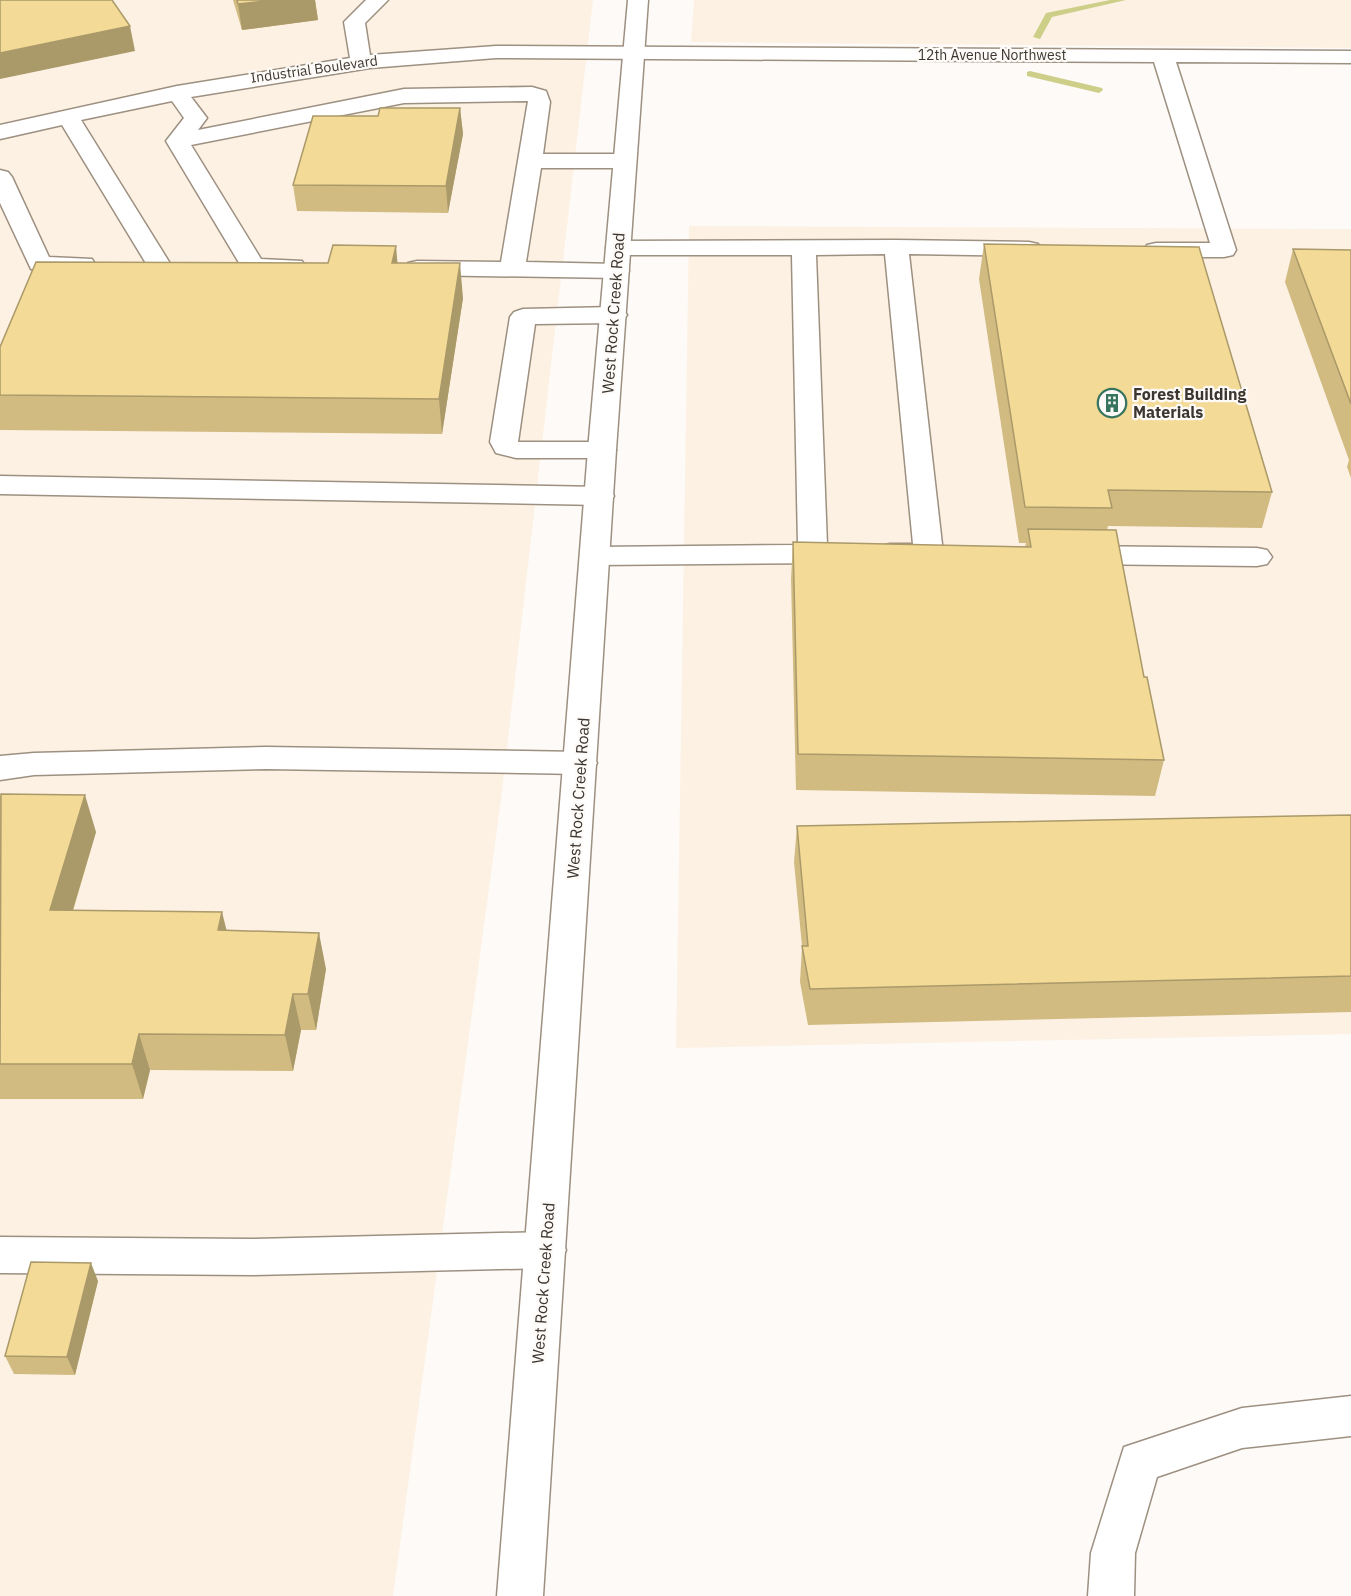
<svg xmlns="http://www.w3.org/2000/svg" width="1351" height="1596" font-family="'IBM Plex Sans',sans-serif">
<rect width="100%" height="100%" fill="#fdfaf7"/>
<path fill="#fdf1e4" d="M0,0h593l-92,800 -108,796h-393z
M694,0h657v48l-660,-6z
M689,226l662,3v805l-675,14z"/>
<g fill="none" stroke-linecap="round" stroke-linejoin="round">
<path fill="#cdcf89" fill-rule="evenodd" d="M1110,0h16l-74,17 -12,22 -7,-2 13,-24z
M1030,71l72,17 1,2 -4,3 -72,-17v-4z"/>
<g stroke="#9d9081" stroke-width="3">
<path id="minor" d="M366,0h22l-23,23 5,32 126,-9 855,5v12l-175,-1 60,188 -3,5 -9,2h-68l-9,-2 -3,-5 3,-5 9,-2h54l-56,-181 -658,-4 -126,10 -179,29 16,21 -9,12 206,-41 128,-2 14,4 4,11 -7,52h82l8,2 3,5 -3,5 -8,2h-84l-15,94 91,2 9,2 3,5 -3,5 -9,2 -200,-3 -9,-2 -3,-5 3,-5 9,-2 84,1 27,-161 -124,2 -213,42 70,114 41,2 3,5 -3,5 -9,2 -49,-2 -78,-130 18,-23 -12,-17 -91,19 90,145 -3,5 -9,2 -9,-2 -3,-5 -85,-140 -62,14v-14l177,-39 173,-28 -6,-36z
M0,170l8,2 4,5 37,80 43,2 3,5 -3,5 -9,2 -52,-2 -31,-66z
M896,240l133,2 9,2 3,5 -3,5 -9,2 -120,-2 34,299 -5,7c-18,4 -40,4 -58,0l-5,-7 5,-7 10,-2h23l-28,-290 -69,1 11,290 19,2 5,7 -5,7 -10,2 -240,2 -10,-2 -5,-7 5,-7 10,-2 202,-2 -6,-290h-174l-9,-2 -3,-5 3,-5 9,-2z
M614,307l9,3 4,5 -4,5 -9,3 -79,1 -17,118h84l10,2 4,6 -4,6 -10,2h-86l-20,-5 -6,-11 20,-125 4,-5 9,-3z
M0,476l600,11 10,3 4,6 -4,6 -10,3 -600,-11z
M1076,546l181,2 10,2 5,7 -5,7 -10,2 -181,-2 -10,-2 -5,-7 5,-7z
M266,747l315,5 11,3 5,8 -5,8 -11,3 -315,-5 -232,6 -34,5v-24l34,-3z
M546,1232l14,6 6,12 -6,12 -14,6 -294,7 -252,-2v-36l252,2z
M1351,1396v40l-109,12 -85,29 -22,76 -1,43h-46l3,-43 33,-106 118,-39z"/>
</g>
<g stroke="#9d9081" stroke-width="3">
<path id="major" d="M628,0h20l-32,450 -73,1146h-46l91,-1146z"/>
</g>
<use href="#minor" fill="#fff" fill-rule="evenodd"/>
<use href="#major" fill="#fff" fill-rule="evenodd"/>
</g>
<path fill="#d1bb81" d="M233,0h82l3,20 -76,10z
M460,108l3,26 -15,79 -151,-2 -4,-26 85,-69z
M984,244l288,248 -10,36 -154,-2 -1,4 37,147 20,83 -9,36 -359,-6 -5,-211 2,-37 232,5 1,-4h-7l-40,-264z
M1293,249l58,1v228l-4,-11 2,-7 -64,-178z
M328,263h69l66,35 -21,136 -442,-4v-83z
M0,795l96,37 -23,79 154,19 99,39 -10,61h-15l-8,41 -143,-1 -7,29h-143z
M1351,815v197l-543,13 -8,-43 2,-36 -8,-84 3,-36z
M98,1281l-23,94 -61,-1 -9,-18z"/>
<path fill="#aa9969" d="M274,0h41l3,20 -76,10 -4,-26z
M130,26l5,25 -135,28v-26z
M460,108l3,26 -15,79 -2,-27z
M396,246l3,34 -7,-17z
M460,263l3,35 -21,136 -3,-35z
M85,795l11,37 -34,114 -12,-36z
M222,912l9,36 -13,-18z
M319,933l7,36 -10,61 -8,-36z
M293,994l8,36 -8,41 -8,-36z
M139,1034l11,36 -7,29 -11,-35z
M91,1263l7,18 -23,94 -8,-18z"/>
<path fill="#f3da96" stroke="#aa9969" stroke-width="1.5" d="M0,0h112l18,26 -130,27z
M237,0h37l-36,4z
M380,108h80l-14,78 -153,-1 20,-69h65z
M984,244l215,3 73,245 -164,-2 4,18 -87,-1z
M333,245l63,1 -4,17h68l-21,136 -439,-4v-48l36,-85 292,1z
M1293,249l58,1v154z
M1028,529l88,1 28,147h3l17,83 -366,-6 -5,-212 238,5z
M1,794l84,1 -35,115 172,2 -4,18 101,3 -11,61h-15l-8,41 -146,-1 -7,30h-132z
M1351,815v161l-541,13 -8,-43h6l-11,-120z
M31,1262l60,1 -24,94 -62,-1z"/>
<defs>
<g id="building-ring" transform="scale(1.5)"><circle r="9.5" fill="#fdfaf7" stroke="#37745f" stroke-width="1.5"/><path d="M-4-6H4V6H1V3H-1V6H-4ZM-2.5-4.3h1.7v1.8h-1.7ZM.8-4.3h1.7v1.8H.8ZM-2.5-1h1.7V.8h-1.7ZM.8-1h1.7V.8H.8Z" fill="#37745f"/></g>
</defs>
<g fill-rule="evenodd">
<use href="#building-ring" x="1112" y="403"/>
</g>
<g text-anchor="middle" dominant-baseline="central" stroke-width="4.5" stroke-linejoin="round" paint-order="stroke">
<g font-size="14" fill="#3b3630" stroke="#fdfaf7">
<text x="992" y="55">12th Avenue Northwest</text>
<text transform="translate(314 69) rotate(-8)">Industrial Boulevard</text>
</g>
<g font-size="16" fill="#3b3630" stroke="#fdfaf7">
<text transform="translate(613 313) rotate(-86)">West Rock Creek Road</text>
<text transform="translate(578 798) rotate(-86)">West Rock Creek Road</text>
<text transform="translate(543 1283) rotate(-86)">West Rock Creek Road</text>
</g>
<g font-size="16" font-weight="bold" fill="#3b3630" stroke="#fdfaf7" text-anchor="start">
<text x="1133" y="394">Forest Building<tspan x="1133" dy="18">Materials</tspan></text>
</g>
</g>
</svg>
